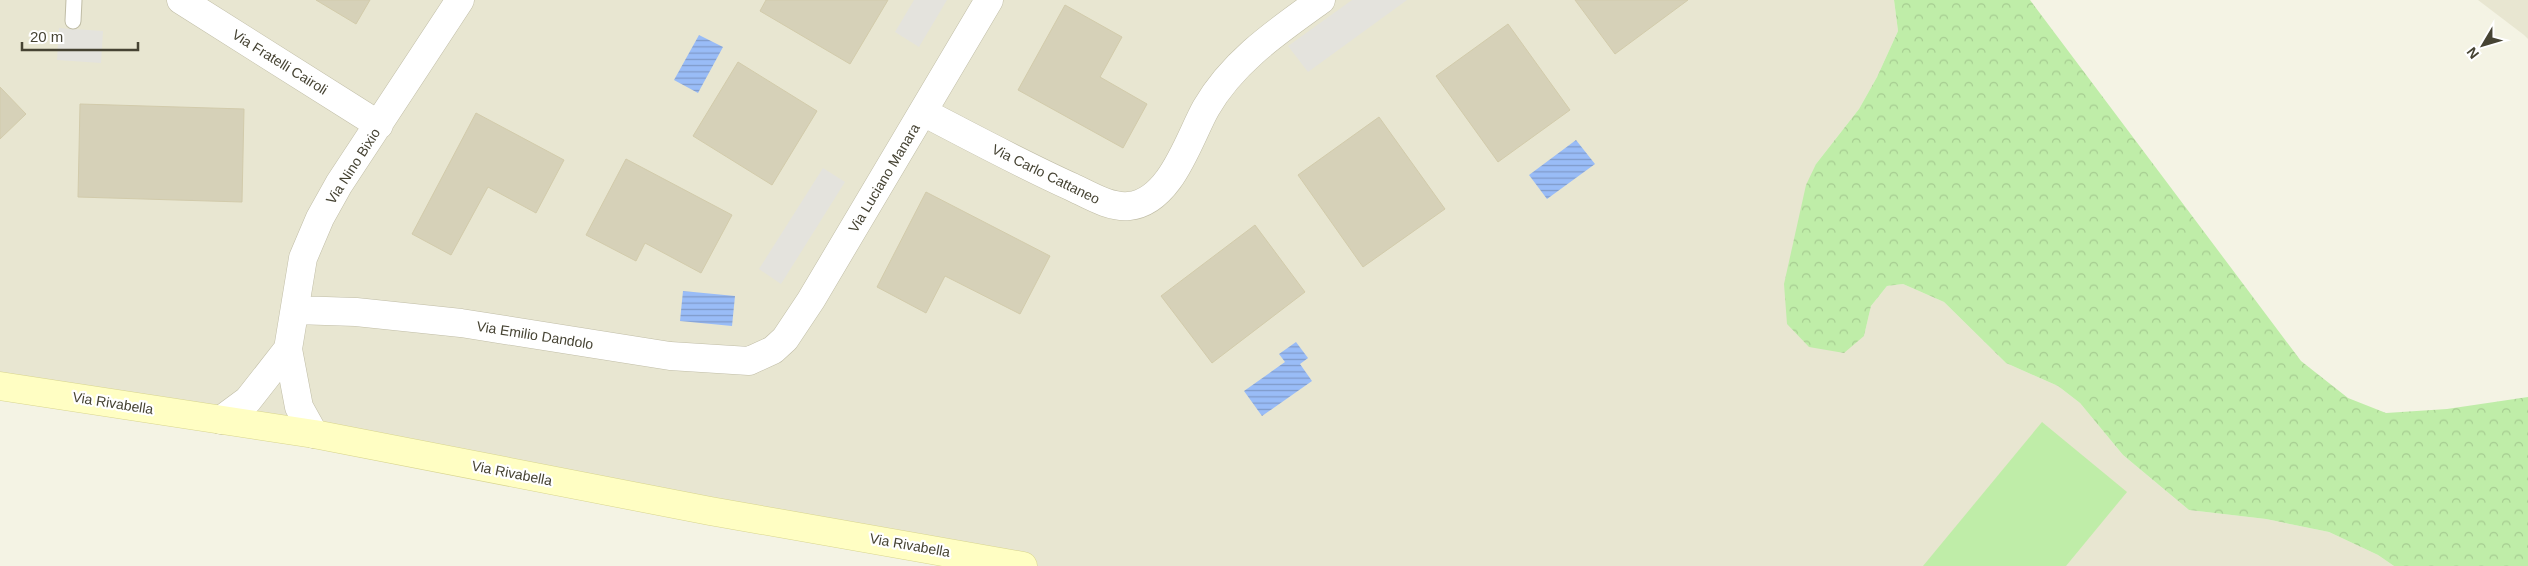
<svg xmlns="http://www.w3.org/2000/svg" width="2528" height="566" font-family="Helvetica,sans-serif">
<defs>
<pattern id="forest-crowns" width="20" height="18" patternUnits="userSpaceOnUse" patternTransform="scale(1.25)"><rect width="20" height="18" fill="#bfeda8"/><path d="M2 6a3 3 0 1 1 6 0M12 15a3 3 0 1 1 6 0" fill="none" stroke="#a6cc91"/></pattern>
<pattern id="water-rules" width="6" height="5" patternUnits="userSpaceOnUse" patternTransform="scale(1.25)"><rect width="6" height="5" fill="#99bcf7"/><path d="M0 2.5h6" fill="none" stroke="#7f9ac9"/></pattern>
</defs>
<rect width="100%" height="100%" fill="#f4f3e4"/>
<path fill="#e8e6d1" d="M0,0h1894l4,31 -21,46 -18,32 -43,55 48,172 7,-30 16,-20 16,-2 41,18 62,61 52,23 22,17 43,52 66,55 77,9 63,13 49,23 16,11h-1371l-1023,-180z
M2478,0h50v39l-4,-4z"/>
<path fill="url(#forest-crowns)" d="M1894,0h136l271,361 47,37 38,15 61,-4 81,-12v169h-134l-16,-11 -49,-23 -63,-13 -77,-9 -66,-55 -43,-52 -22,-17 -52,-23 -62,-61 -41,-18 -16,2 -16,20 -7,30 -20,17 -35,-6 -22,-23 -3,-40 22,-99 10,-21 43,-55 18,-32 21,-46z"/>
<path fill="#bfeda8" d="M2042,422l85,70 -61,74h-143z"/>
<path fill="#e4e3dd" d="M914,0h33l-28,47 -24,-15z
M1352,0h55l-99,72 -20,-26z
M59,28l44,3 -2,32 -44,-3z
M823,168l22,14 -64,102 -22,-15z"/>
<path fill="url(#water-rules)" d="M699,35l24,12 -25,46 -24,-13z
M1576,140l19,24 -48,35 -18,-24z
M683,291l52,5 -3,30 -52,-5z
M1296,342l12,16 -8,6 12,17 -50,35 -18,-25 41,-29 -6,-8z"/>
<path fill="#d6d1b8" stroke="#d2cbab" d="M316,0h54l-14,24z
M766,0h122l-38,64 -90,-53z
M1575,0h113l-73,54z
M1065,5l57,32 -22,40 47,27 -24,44 -105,-58z
M1508,24l62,86 -72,52 -62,-86z
M738,62l79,49 -45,74 -79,-49z
M0,87l26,27 -26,25z
M80,104l164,5 -2,93 -164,-5z
M476,113l88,47 -28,53 -48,-26 -37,68 -39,-21z
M1379,117l66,92 -82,58 -65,-92z
M626,159l106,56 -31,58 -56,-30 -9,18 -50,-26z
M926,192l124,64 -30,58 -75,-38 -19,37 -49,-26z
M1255,225l50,67 -93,71 -51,-67z"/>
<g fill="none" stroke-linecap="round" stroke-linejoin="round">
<g stroke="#c0bda6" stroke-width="17">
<path id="lane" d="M73,21l1,-21"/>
</g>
<g stroke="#c0bda6" stroke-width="29">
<path id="street" d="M181,0l198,125
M923,112c50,26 98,52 149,75 17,8 38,21 57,19 42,-4 60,-68 77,-98 27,-47 72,-77 115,-108
M295,310l61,2 105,11 209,33 79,5 24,-11 12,-11 26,-39 178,-300
M221,420l27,-20 40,-51
M314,434l-15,-27 -11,-58 15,-91 17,-40 19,-34 121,-184"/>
</g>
<g stroke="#d8d58f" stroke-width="29">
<path id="secondary" d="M0,386l314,48 396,77 313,55"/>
</g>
<use href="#lane" stroke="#fff" stroke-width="15"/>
<use href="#street" stroke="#fff" stroke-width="28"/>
<use href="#secondary" stroke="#fffec3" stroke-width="28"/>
</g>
<g text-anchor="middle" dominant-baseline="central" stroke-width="4.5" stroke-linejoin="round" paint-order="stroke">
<g font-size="14" fill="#464333" stroke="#fff">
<text transform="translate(280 62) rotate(32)">Via Fratelli Cairoli</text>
<text transform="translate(353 166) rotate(-57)">Via Nino Bixio</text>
<text transform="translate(1046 174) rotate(26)">Via Carlo Cattaneo</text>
<text transform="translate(884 178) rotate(-59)">Via Luciano Manara</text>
<text transform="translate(535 335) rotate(9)">Via Emilio Dandolo</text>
<text transform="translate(113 403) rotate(9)">Via Rivabella</text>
<text transform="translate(512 473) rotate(11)">Via Rivabella</text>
<text transform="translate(910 545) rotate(10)">Via Rivabella</text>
</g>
</g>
<g transform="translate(2483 45) rotate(232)" stroke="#ffffff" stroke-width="4" paint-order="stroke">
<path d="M0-4L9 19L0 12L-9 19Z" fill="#464333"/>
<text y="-8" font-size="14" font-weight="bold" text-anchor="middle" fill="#464333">N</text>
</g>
<path d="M22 42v8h116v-8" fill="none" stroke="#464333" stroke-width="2.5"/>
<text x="30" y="42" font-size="15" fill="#464333" stroke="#ffffff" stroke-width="4" paint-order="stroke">20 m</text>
</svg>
